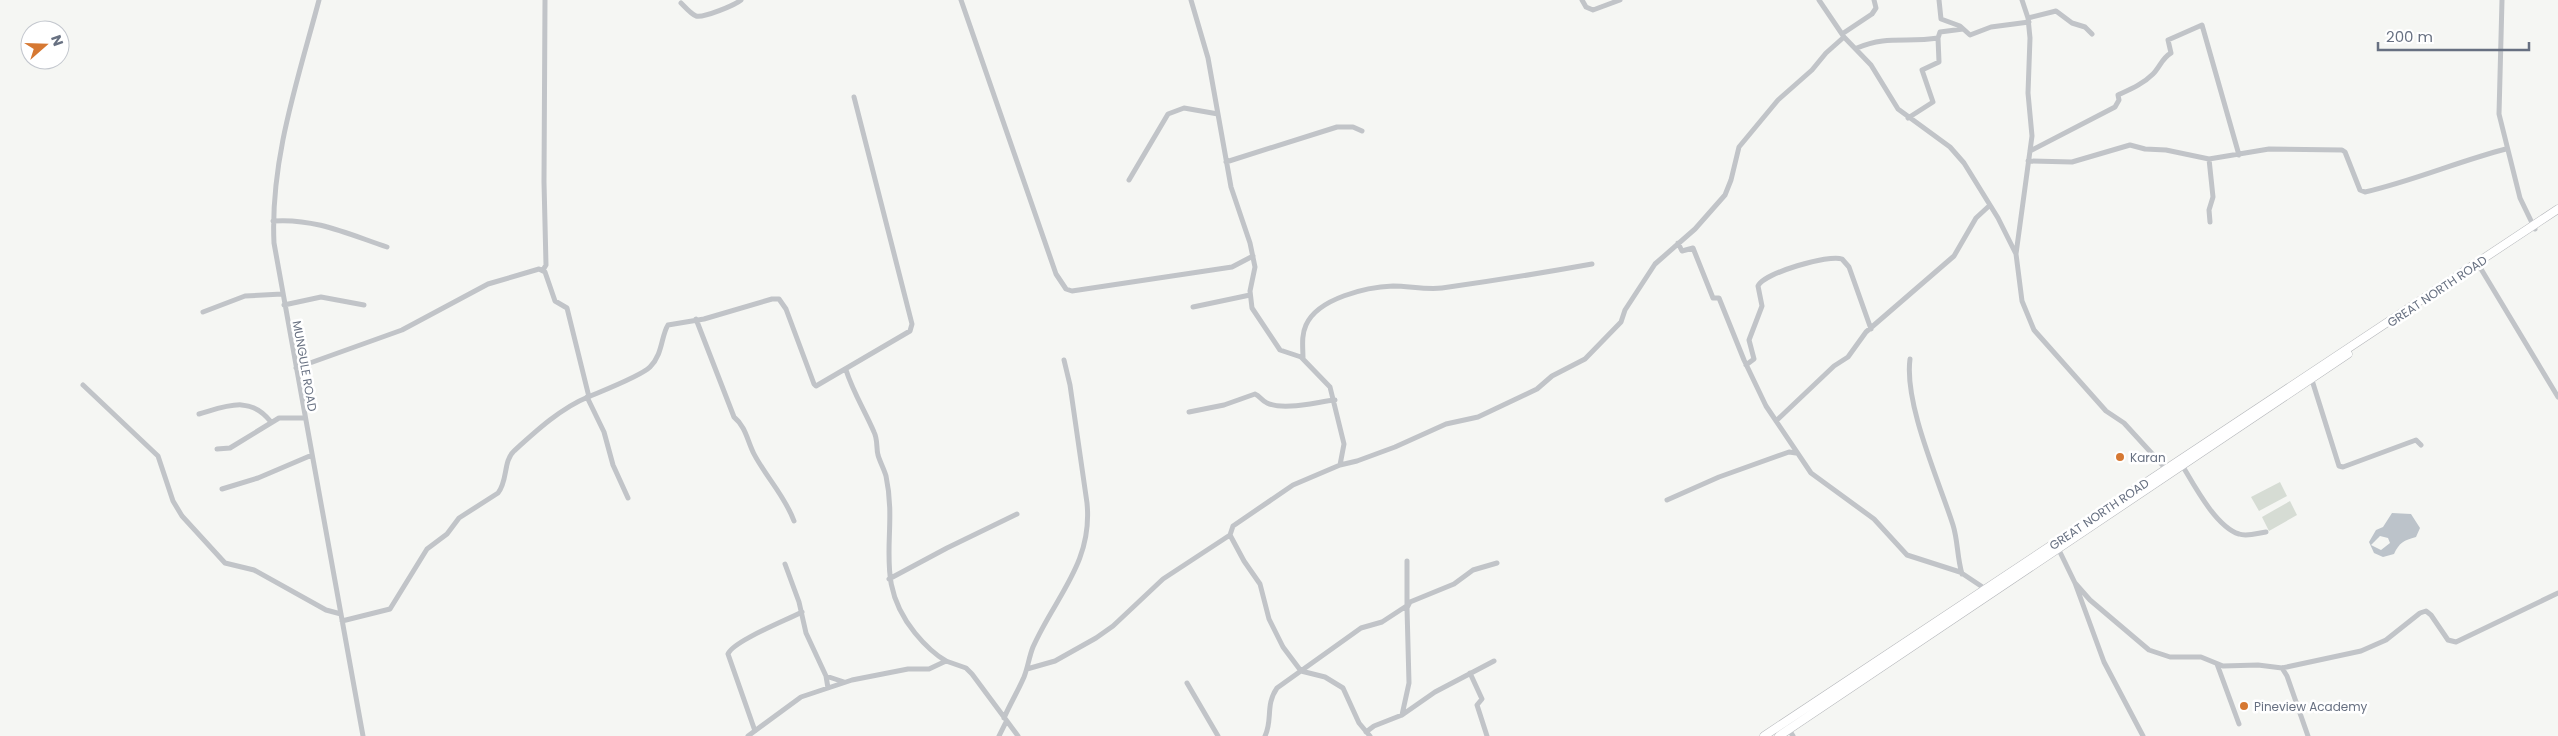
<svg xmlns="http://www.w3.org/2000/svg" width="2558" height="736" font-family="Poppins,sans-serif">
<rect width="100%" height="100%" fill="#f5f6f3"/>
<path fill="#d6dcd4" d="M2280,482l7,14 -28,15 -8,-14z
M2290,501l7,14 -28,16 -7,-14z"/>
<path fill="#bcc3ca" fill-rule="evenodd" d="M2392,513l19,1 9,14 -4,9c-12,3 -17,6 -22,17l-11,3 -9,-4 -5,-11 7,-12 7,-3zM2380,536l8,2 2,5 -9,7 -10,-5z"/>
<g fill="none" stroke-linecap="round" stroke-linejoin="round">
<g stroke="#b4b6ba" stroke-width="9">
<path id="highway" d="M1764,736l794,-527
M1779,736l569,-382"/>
</g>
<path stroke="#c1c4c8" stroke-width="5" d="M319,0c-21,79 -49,160 -45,243l89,493
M961,0l95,274 10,15 6,2 160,-24 21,-11
M1191,0l17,58 23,129 19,56 5,24 -5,24 2,17 28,42 21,7 29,30 14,57 -4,21
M1582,0l4,7 7,3 27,-10
M1819,0l25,37 27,28 27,44 52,38 14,16 34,55 18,36 6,47 12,29 72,81 18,12 43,47
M1939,0l2,19 19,7 10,9 21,-8 38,-5
M2502,0l-3,114 21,84 15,31
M681,3c4,4 10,11 15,13 8,2 39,-11 45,-16
M2028,18l28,-7 16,12 13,4 7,7
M1842,34l30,-20 4,-6 -2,-8
M1857,48c30,-13 50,-5 81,-10l2,-6 23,-3
M1908,118l25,-16 -11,-32 17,-8 -1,-24
M2030,151l85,-44 4,-7 -1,-5c13,-6 25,-11 35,-21 7,-7 9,-16 18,-21l-3,-13 34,-15 37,130
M2209,159l4,38 -4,13 1,12
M2028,161l44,1 58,-17 15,4 21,1 43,9 60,-10 73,1 3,2 15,38 5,2c48,-11 94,-31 141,-43
M1226,162l111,-35h16l9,4
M1129,180l39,-66 16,-6 34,6
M273,221c42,-3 75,13 114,26
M1678,243l4,8 11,-3 20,50h6l25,62 22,46 45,67 63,46 33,36 53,17 27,18
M2016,254l16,-118 -4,-43 2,-55 -2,-20 -6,-18
M2478,264l80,133
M543,270l3,-5 -2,-83 1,-182
M284,305l37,-8 43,8
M1193,307l57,-12
M203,312l42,-16 37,-2
M696,319l38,98c12,10 13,23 20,37 12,23 31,42 40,67
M1303,359c0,-12 -2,-23 3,-34 12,-27 61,-38 87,-39 16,0 33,4 49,2 50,-7 100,-15 150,-24
M1910,359c-6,45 29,122 43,166 5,16 4,32 9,49
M1746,365l8,-6 -5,-19 13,-34 -4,-20c6,-13 71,-32 84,-27l7,8 22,62
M296,368l106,-38 86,-46 51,-15 6,3 10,29 12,7 22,89
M846,370c7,22 19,41 28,62 4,8 2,15 4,23 2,7 6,14 8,21 13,60 -15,103 29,157 9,11 19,21 31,28
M2311,377l28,89 4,1 73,-27 5,5
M83,385l75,71 15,45 9,15 43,47 29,7 72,40 15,4
M587,397l17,35 9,33 15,33
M1189,412l35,-7 31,-11c5,2 7,7 12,9 17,8 49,-1 68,-3
M199,414c28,-8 51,-19 72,8
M1776,421l58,-55 14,-9 18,-25 88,-76 22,-38 13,-12
M217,449l13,-1 49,-30h26
M2182,465c12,20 34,62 57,69 8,3 19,-1 27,-2
M222,489l36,-11 54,-23
M1667,500l52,-23 70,-25 7,1
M2058,548l17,35 29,79 39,74
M785,564l14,38 7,31 20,43 2,12
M889,579l58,-31 70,-34
M2075,583l15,17 59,50 21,7h31l22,9 35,-1 24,3 79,-17 25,-11 34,-27 6,-2 5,4 17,25 8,2 102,-49
M1407,605v-44
M342,621l48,-12 37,-60 20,-15 12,-16 39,-25c10,-12 5,-32 16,-42 22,-20 47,-43 74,-54 14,-6 53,-21 62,-30 13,-13 11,-31 18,-42l36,-6 68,-20h7l7,10 28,75 2,2 94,-55 2,-7 -58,-227
M2217,664l22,60
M2282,668l5,8 21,60
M1027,669l28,-8 41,-23 17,-12 50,-47 67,-44
M1470,673l12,26 -5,6 10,31
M826,676l18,6
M1187,683l31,53
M1402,715l33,-23 59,-31
M1004,718c6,-14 14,-27 20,-41 4,-10 5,-20 9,-30 22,-50 60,-84 54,-144l-17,-118 -6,-25
M1787,727l6,9
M755,731l-27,-77c5,-13 59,-34 74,-42
M1366,732l8,-6 28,-11 7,-32 -2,-75 3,-6 44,-18 19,-14 24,-7
M748,736l53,-39 51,-17 56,-11h21l17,-8 20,7 6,6 46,62
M999,736l7,-14
M1265,736c8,-16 0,-31 12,-48l84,-60 21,-6 26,-17
M1370,736l-11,-13 -16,-35 -18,-11 -24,-6 -18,-24 -14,-28 -9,-35 -16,-23 -14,-26 3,-9 60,-41 47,-20 17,-4 38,-14 51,-23 32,-7 59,-28 15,-13 33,-17 36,-37 4,-12 30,-46 40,-35 30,-34 6,-15 8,-33 39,-47 34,-30 14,-17 18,-16"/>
<use href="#highway" stroke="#fff" stroke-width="8"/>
</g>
<g fill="#d67832" stroke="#fff" stroke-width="2">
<circle cx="2120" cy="457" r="5"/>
<circle cx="2244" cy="706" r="5"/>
</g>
<g text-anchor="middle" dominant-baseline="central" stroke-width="5" stroke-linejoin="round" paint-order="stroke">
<g font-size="12" fill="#677081" stroke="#fff">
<text transform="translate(2437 291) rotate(-34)">GREAT NORTH ROAD</text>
<text transform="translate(305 366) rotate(80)">MUNGULE ROAD</text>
<text transform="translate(2099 514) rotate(-34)">GREAT NORTH ROAD</text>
</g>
<g font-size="12" fill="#677081" stroke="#fff" text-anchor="start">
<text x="2130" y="457">Karan</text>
<text x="2254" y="706">Pineview Academy</text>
</g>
</g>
<g transform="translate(45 45) rotate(70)"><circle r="24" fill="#ffffff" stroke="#c2c6cd"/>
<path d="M0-4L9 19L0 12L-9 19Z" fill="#d67832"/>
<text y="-8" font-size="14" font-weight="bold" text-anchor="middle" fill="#677081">N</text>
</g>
<path d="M2378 42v8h151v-8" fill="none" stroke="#677081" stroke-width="2.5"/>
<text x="2386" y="42" font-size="15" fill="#677081" stroke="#ffffff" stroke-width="4" paint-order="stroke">200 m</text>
</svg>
